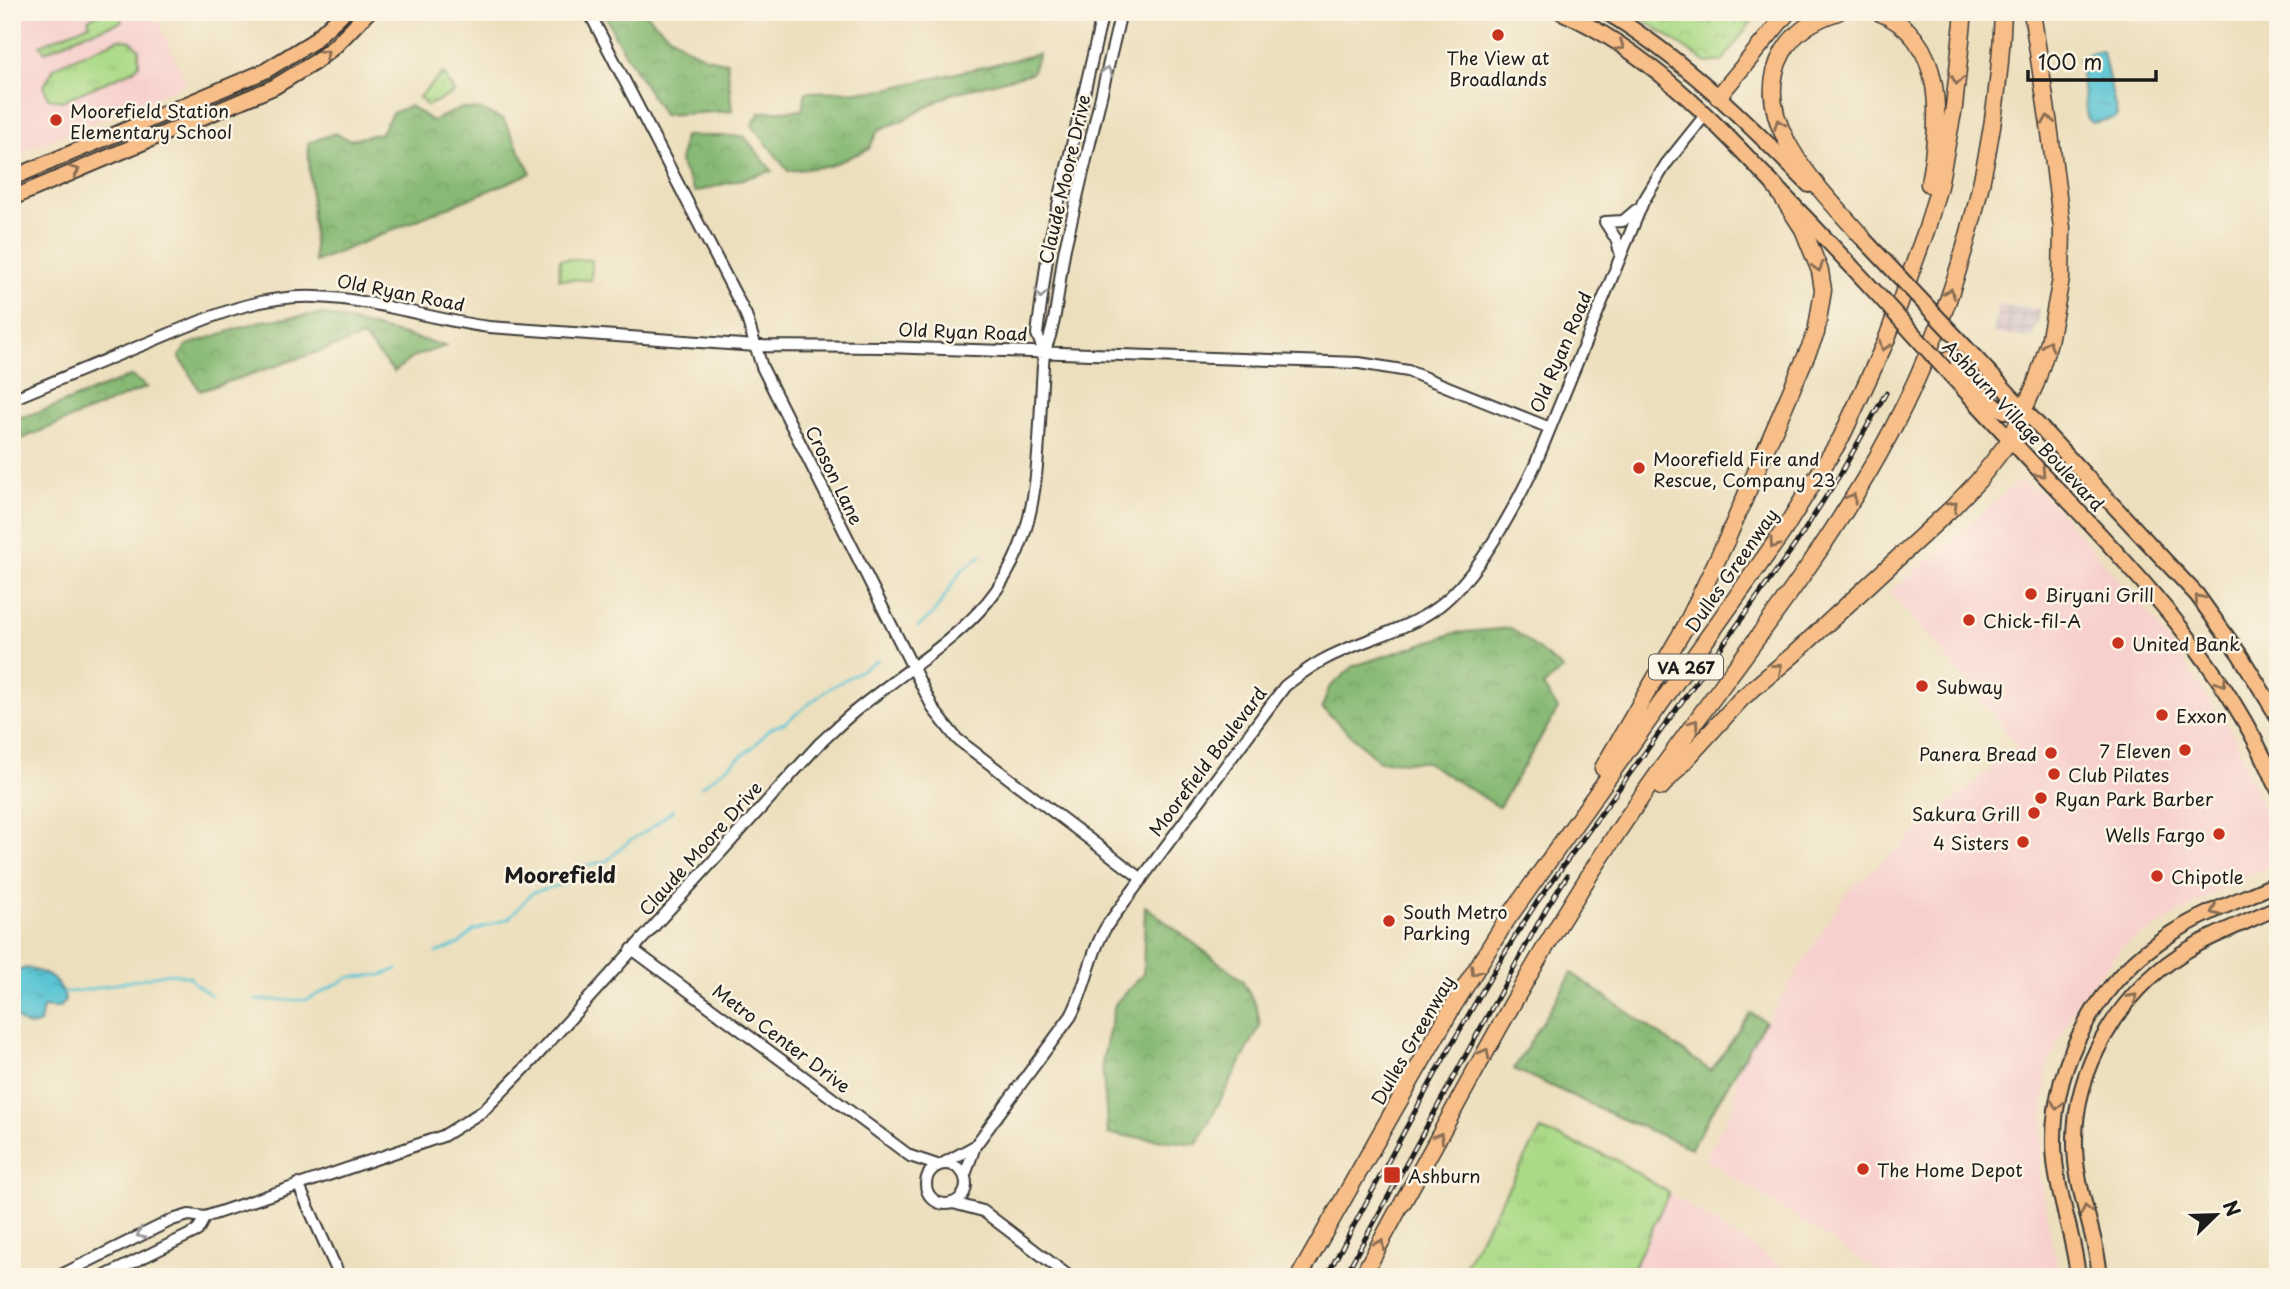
<svg xmlns="http://www.w3.org/2000/svg" width="2290" height="1289" font-family="'Playpen Sans',sans-serif">
<defs>
<pattern id="industrial-grid" width="8" height="8" patternUnits="userSpaceOnUse" patternTransform="scale(1.75)"><rect width="8" height="8" fill="#d2bec3"/><path d="M0 4h8M4 0v8" fill="none" stroke="#b4a3a7"/></pattern>
<pattern id="grass-tufts" width="24" height="20" patternUnits="userSpaceOnUse" patternTransform="scale(1.75)"><rect width="24" height="20" fill="#abda87"/><path d="M3 7l-1-3M5 7V3M7 7l1-3M15 17l-1-3M17 17v-4M19 17l1-3" fill="none" stroke="#93ba74"/></pattern>
<pattern id="forest-crowns" width="20" height="18" patternUnits="userSpaceOnUse" patternTransform="scale(1.75)"><rect width="20" height="18" fill="#88ba74"/><path d="M2 6a3 3 0 1 1 6 0M12 15a3 3 0 1 1 6 0" fill="none" stroke="#759f64"/></pattern>
<pattern id="park-crowns" width="20" height="18" patternUnits="userSpaceOnUse" patternTransform="scale(1.75)"><rect width="20" height="18" fill="#abda87"/><path d="M2 6a3 3 0 1 1 6 0M12 15a3 3 0 1 1 6 0" fill="none" stroke="#93ba74"/></pattern>
<pattern id="water-ripples" width="26" height="14" patternUnits="userSpaceOnUse" patternTransform="scale(1.75)"><rect width="26" height="14" fill="#59c4d4"/><path d="M2 4q2-2 4 0t4 0M15 11q2-2 4 0t4 0" fill="none" stroke="#4da8b5"/></pattern>
</defs>
<rect width="100%" height="100%" fill="#fcf5e5"/>
<filter id="ink" filterUnits="userSpaceOnUse"><feTurbulence type="fractalNoise" baseFrequency=".0143" numOctaves="2"/><feDisplacementMap in="SourceGraphic" scale="14" xChannelSelector="R" yChannelSelector="G"/><feConvolveMatrix kernelMatrix="1 2 1 2 8 2 1 2 1" color-interpolation-filters="sRGB"/></filter>
<filter id="wash" filterUnits="userSpaceOnUse"><feTurbulence type="fractalNoise" baseFrequency=".00686" numOctaves="4" result="noise"/><feDisplacementMap in="SourceGraphic" scale="28" xChannelSelector="R" yChannelSelector="G"/><feGaussianBlur stdDeviation="1.57" result="paint"/><feColorMatrix in="noise" values="0 0 0 0 0 0 0 0 0 0 0 0 0 0 0 0 0 1.4 0 .05"/><feComposite in="paint" operator="in"/></filter>
<g filter="url(#wash)">
<rect width="100%" height="100%" fill="#ecdfbd"/>
<path fill="#f7d0cd" d="M12,12h142l33,72 -175,72z
M2020,480l24,14 112,128 79,115 43,107v18l-63,31 -93,54 -45,55 -30,66 -8,105 20,104h-172l-182,-118 29,-54 4,-38 108,-174 172,-148 -127,-153z
M1669,1193l89,57 43,27h-172z"/>
<path fill="url(#industrial-grid)" d="M1997,305l44,4 -8,29 -39,-4z"/>
<path fill="url(#grass-tufts)" stroke="#647b52" stroke-width="2" d="M104,12h17l1,10 -38,12 -39,18 -5,-7 50,-21 -2,-5z
M119,39l12,2 8,8v15l-5,6 -72,31 -14,-3 -4,-12 10,-18 4,-3z
M1541,1130l75,30 53,33 -40,84h-171z"/>
<path fill="url(#forest-crowns)" stroke="#526b48" stroke-width="2" d="M604,12h41c21,24 50,46 82,50l5,49 -69,4 -48,-79z
M1039,54l-7,19 -81,21 -48,26 -25,10 -9,19 -40,17 -41,5 -36,-46 8,-13 42,-2 4,-18 72,-1z
M410,106l22,15 30,-13 19,2 23,10 27,53 -216,89 -7,-119 27,-10 15,7 31,-7 11,-20z
M684,136h60l28,35 -77,21 -15,-29z
M321,314l125,32 -33,11 -19,15 -31,-35 -163,54 -21,-35 8,-11 74,-24z
M131,376l16,11 -135,56v-23l36,-11z
M1511,628l52,41 -20,17 15,23 -59,98 -73,-45 -47,-1 -57,-53 7,-20 25,-22 101,-33z
M1145,906l97,74 15,28 3,18 -63,118 -89,-10 -6,-71 13,-59 28,-30z
M1572,973l139,98 40,-58 14,8 -74,127 -71,-30 -106,-49z"/>
<path fill="url(#park-crowns)" stroke="#647b52" stroke-width="2" d="M1632,12h127l-37,49 -15,2z
M442,74l3,1 9,18 -27,13 -8,-9z"/>
<path fill="#abda87" stroke="#647b52" stroke-width="2" d="M560,259l32,1 -1,20 -32,-1z"/>
<path fill="url(#water-ripples)" stroke="#3a7078" stroke-width="2" d="M2095,51h6l2,2 14,62 -2,3 -23,5 -5,-6 -8,-58z
M26,968c19,4 34,11 39,31 -5,12 -11,9 -22,8l-3,16c-14,7 -18,0 -28,-10v-40z"/>
<g fill="none" stroke-linecap="round" stroke-linejoin="round">
<path stroke="#59c4d4" stroke-width="2.5" d="M918,627l16,-14 27,-42 21,-16
M701,787l52,-40 15,-17 18,-8 41,-32 51,-30
M436,953l23,-9 14,-13 36,-13 23,-25 34,-10 18,-17 23,-5 21,-19 23,-14 23,-19
M64,993l27,-4 78,-16 21,4 4,6 17,12
M256,1000h51l43,-23 33,-2 14,-6"/>
</g>
</g>
<g filter="url(#ink)">
<g fill="none" stroke-linecap="round" stroke-linejoin="round">
<g stroke="#3b3934" stroke-width="14">
<path id="minor" d="M589,12l157,303 16,52 172,343 23,29 185,140
M1605,222l18,-1 13,-11
M1605,222l11,17 5,16
M1044,352l-7,-18 12,-90 54,-232
M12,399c44,-18 88,-37 133,-55 56,-23 110,-50 172,-47 58,2 114,23 172,30l267,19 128,1 475,16 49,8 142,57
M632,949l278,207 27,9
M944,1163l31,-17
M926 1184a20 20 0 1 1 40 0a20 20 0 1 1-40 0Z
M965,1175l10,-29 96,-130c16,-30 19,-64 37,-92l177,-238c13,-10 26,-20 40,-27 34,-18 72,-26 104,-46 44,-27 84,-102 106,-148l108,-263 23,-38 40,-50
M298,1184l42,93
M953,1203l30,8 87,66
M57,1277l115,-57 17,-5 16,2 238,-81 40,-25 49,-50 287,-317c11,-10 23,-22 35,-32 84,-69 163,-99 180,-221 7,-45 6,-92 10,-139 14,-30 14,-70 21,-104l56,-236
M103,1277l94,-46 8,-14"/>
</g>
<g stroke="#3b3934" stroke-width="18">
<path id="major" d="M1561,12c85,37 151,107 213,173 36,37 71,74 106,112
M1606,12c77,46 140,109 203,173
M12,178l253,-107 47,-29 32,-30
M12,198l262,-111 41,-25 20,-16 33,-34
M1856,231l35,37
M1956,337l241,258 43,60 38,62
M1948,359l46,46 11,6 19,-2
M1945,369c39,42 77,84 117,125 86,91 167,178 216,295
M2078,1277c-4,-44 -23,-86 -24,-131 -2,-85 46,-168 118,-213 33,-21 71,-34 106,-50
M2100,1277c-3,-39 -20,-76 -24,-115 -9,-87 43,-174 120,-217 26,-14 55,-25 82,-38"/>
</g>
<g stroke="#3b3934" stroke-width="19">
<path id="highway" d="M1838,12c-23,7 -43,19 -55,40 -38,68 38,137 79,185
M1878,12c70,27 62,110 51,172
M1718,97l70,-85
M1603,768l82,-141 42,-88 89,-206 7,-43 -3,-19 -17,-42 -28,-43
M1661,787l80,-88 52,-44 159,-147 26,-27 32,-41 26,-57 13,-41 12,-63 1,-51 -13,-103 -17,-113
M1402,1204c68,-123 133,-248 211,-365 85,-130 190,-249 266,-385 74,-132 119,-291 124,-442
M1299,1277l153,-269 54,-87 276,-388 59,-95 45,-97 41,-113 12,-42 15,-79 10,-95
M1362,1277l35,-65"/>
</g>
<use href="#minor" stroke="#fff" stroke-width="10"/>
<use href="#major" stroke="#f7be88" stroke-width="14"/>
<use href="#highway" stroke="#f7be88" stroke-width="16"/>
<g stroke="#1c1c1c" stroke-width="5">
<path id="rail" d="M1326,1277c69,-126 133,-255 211,-375l258,-357 46,-72 45,-80
M1344,1277l202,-368 21,-33"/>
</g>
<use href="#rail" stroke="#fcf5e5" stroke-width="2.5" stroke-dasharray="8" stroke-linecap="butt"/>
<g stroke="#3b3934" stroke-width="18" stroke-linecap="butt">
<path id="major-bridge" d="M1891,268l65,69
M1880,297l65,72"/>
</g>
<use href="#major-bridge" stroke="#f7be88" stroke-width="14"/>
</g>
<defs><path id="oneway-chevron" d="M-2-3.5L2.5 0L-2 3.5" fill="none" stroke-width="1.6" stroke-linecap="round" stroke-linejoin="round" transform="scale(1.75)"/></defs>
<g stroke="#8a6d52">
<use href="#oneway-chevron" transform="translate(1620 46) rotate(34)"/>
<use href="#oneway-chevron" transform="translate(325 54) rotate(-39)"/>
<use href="#oneway-chevron" transform="translate(1957 80) rotate(98)"/>
<use href="#oneway-chevron" transform="translate(2048 120) rotate(-98)"/>
<use href="#oneway-chevron" transform="translate(1779 124) rotate(-112)"/>
<use href="#oneway-chevron" transform="translate(75 171) rotate(-23)"/>
<use href="#oneway-chevron" transform="translate(1818 267) rotate(74)"/>
<use href="#oneway-chevron" transform="translate(1950 293) rotate(-70)"/>
<use href="#oneway-chevron" transform="translate(2048 345) rotate(-73)"/>
<use href="#oneway-chevron" transform="translate(1884 346) rotate(112)"/>
<use href="#oneway-chevron" transform="translate(2041 473) rotate(46)"/>
<use href="#oneway-chevron" transform="translate(1852 498) rotate(-58)"/>
<use href="#oneway-chevron" transform="translate(1953 506) rotate(-45)"/>
<use href="#oneway-chevron" transform="translate(1774 544) rotate(125)"/>
<use href="#oneway-chevron" transform="translate(2199 599) rotate(-129)"/>
<use href="#oneway-chevron" transform="translate(1778 668) rotate(-40)"/>
<use href="#oneway-chevron" transform="translate(2222 682) rotate(58)"/>
<use href="#oneway-chevron" transform="translate(1694 724) rotate(-54)"/>
<use href="#oneway-chevron" transform="translate(2215 911) rotate(155)"/>
<use href="#oneway-chevron" transform="translate(1475 971) rotate(122)"/>
<use href="#oneway-chevron" transform="translate(2133 998) rotate(-48)"/>
<use href="#oneway-chevron" transform="translate(1485 1053) rotate(-61)"/>
<use href="#oneway-chevron" transform="translate(2057 1105) rotate(98)"/>
<use href="#oneway-chevron" transform="translate(1439 1137) rotate(-61)"/>
<use href="#oneway-chevron" transform="translate(2086 1210) rotate(-103)"/>
<use href="#oneway-chevron" transform="translate(1380 1244) rotate(-61)"/>
</g>
<g stroke="#999">
<use href="#oneway-chevron" transform="translate(1107 71) rotate(-77)"/>
<use href="#oneway-chevron" transform="translate(1041 294) rotate(98)"/>
<use href="#oneway-chevron" transform="translate(141 1234) rotate(153)"/>
</g>
</g>
<g fill="#c8321e" stroke="#fcf5e5" stroke-width="2.5">
<circle cx="1498" cy="35" r="7"/>
<circle cx="56" cy="120" r="7"/>
<circle cx="1639" cy="468" r="7"/>
<circle cx="2031" cy="594" r="7"/>
<circle cx="1969" cy="620" r="7"/>
<circle cx="2118" cy="643" r="7"/>
<circle cx="1922" cy="686" r="7"/>
<circle cx="2162" cy="715" r="7"/>
<circle cx="2185" cy="750" r="7"/>
<circle cx="2051" cy="753" r="7"/>
<circle cx="2054" cy="774" r="7"/>
<circle cx="2041" cy="798" r="7"/>
<circle cx="2034" cy="813" r="7"/>
<circle cx="2219" cy="834" r="7"/>
<circle cx="2023" cy="842" r="7"/>
<circle cx="2157" cy="876" r="7"/>
<circle cx="1389" cy="921" r="7"/>
<circle cx="1863" cy="1169" r="7"/>
<rect x="1383" y="1166" width="18" height="18" rx="3.5"/>
</g>
<g text-anchor="middle" dominant-baseline="central" stroke-width="5" stroke-linejoin="round" paint-order="stroke">
<rect fill="#fcf5e5" stroke="#5f5d58" stroke-width="2" x="1649" y="654.5" width="74" height="25" rx="5"/>
<g font-size="16" font-weight="bold" fill="#1c1c1c">
<text x="1686" y="667">VA 267</text>
</g>
<g font-size="18" fill="#1c1c1c" stroke="#fcf5e5" text-anchor="start">
<text x="1498" y="57" text-anchor="middle">The View at<tspan x="1498" dy="21">Broadlands</tspan></text>
<text x="70" y="110">Moorefield Station<tspan x="70" dy="21">Elementary School</tspan></text>
<text x="1653" y="458">Moorefield Fire and<tspan x="1653" dy="21">Rescue, Company 23</tspan></text>
<text x="2045" y="594">Biryani Grill</text>
<text x="1983" y="620">Chick-fil-A</text>
<text x="2132" y="643">United Bank</text>
<text x="1936" y="686">Subway</text>
<text x="2176" y="715">Exxon</text>
<text x="2171" y="750" text-anchor="end">7 Eleven</text>
<text x="2037" y="753" text-anchor="end">Panera Bread</text>
<text x="2068" y="774">Club Pilates</text>
<text x="2055" y="798">Ryan Park Barber</text>
<text x="2020" y="813" text-anchor="end">Sakura Grill</text>
<text x="2205" y="834" text-anchor="end">Wells Fargo</text>
<text x="2009" y="842" text-anchor="end">4 Sisters</text>
<text x="2171" y="876">Chipotle</text>
<text x="1403" y="911">South Metro<tspan x="1403" dy="21">Parking</tspan></text>
<text x="1877" y="1169">The Home Depot</text>
<text x="1408" y="1175">Ashburn</text>
</g>
<g font-size="18" fill="#1c1c1c" stroke="#fcf5e5">
<text transform="translate(1064 179) rotate(-77)">Claude Moore Drive</text>
<text transform="translate(401 292) rotate(11)">Old Ryan Road</text>
<text transform="translate(963 331) rotate(2)">Old Ryan Road</text>
<text transform="translate(1560 352) rotate(-67)">Old Ryan Road</text>
<text transform="translate(2024 425) rotate(47)">Ashburn Village Boulevard</text>
<text transform="translate(835 475) rotate(64)">Croson Lane</text>
<text transform="translate(1731 570) rotate(-55)">Dulles Greenway</text>
<text transform="translate(1207 761) rotate(-53)">Moorefield Boulevard</text>
<text transform="translate(700 848) rotate(-48)">Claude Moore Drive</text>
<text transform="translate(782 1038) rotate(37)">Metro Center Drive</text>
<text transform="translate(1412 1040) rotate(-60)">Dulles Greenway</text>
</g>
<g font-size="21" font-weight="bold" fill="#1c1c1c" stroke="#fcf5e5">
<text x="560" y="874">Moorefield</text>
</g>
</g>
<rect width="2290" height="1289" fill="none" stroke="#fcf5e5" stroke-width="42"/>
<g transform="translate(2216 1215) rotate(67)" stroke="#fcf5e5" stroke-width="5" paint-order="stroke">
<path d="M0-5L12 26L0 18L-12 26Z" fill="#1c1c1c"/>
<text y="-10" font-size="19" font-weight="bold" text-anchor="middle" fill="#1c1c1c">N</text>
</g>
<path d="M2028 70v10h128v-10" fill="none" stroke="#1c1c1c" stroke-width="3.5"/>
<text x="2038" y="70" font-size="21" fill="#1c1c1c" stroke="#fcf5e5" stroke-width="5" paint-order="stroke">100 m</text>
</svg>
